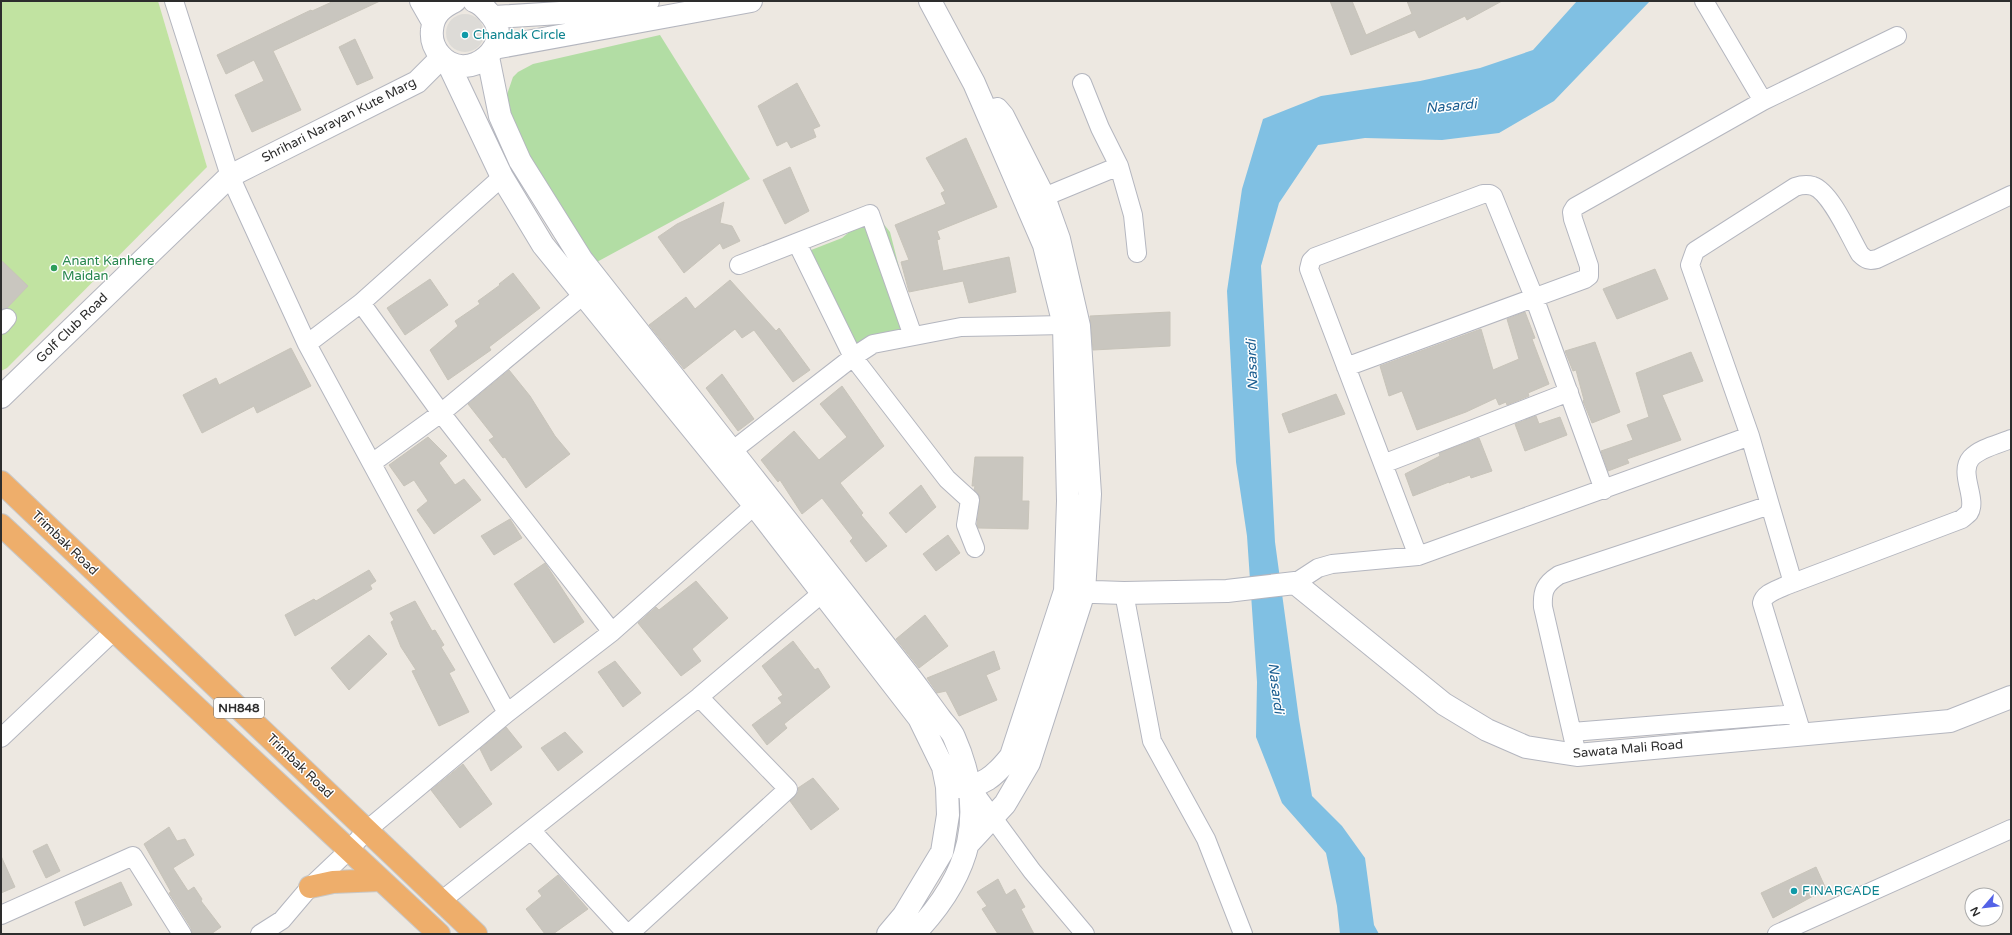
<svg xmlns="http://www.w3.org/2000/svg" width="2012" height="935" font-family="'Varela Round',sans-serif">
<rect width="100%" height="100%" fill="#ede8e1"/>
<path fill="#b2dda4" d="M660,35l90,144 -155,84 -79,-130 -11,-33 8,-23 5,-5 15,-8z
M874,212l16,20 20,78 -9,23 -52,11 -43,-92 36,-14z"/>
<path fill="#c1e3a1" d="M1,1h157l49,166 -200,201 -6,3z"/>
<path fill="#dddbd7" d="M446 33a19 19 0 1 1 38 0a19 19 0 1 1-38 0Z"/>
<path fill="#80c0e3" d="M1577,1h73l-96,100 -55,32 -57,7 -77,-2 -47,7 -39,58 -18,63 14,276 24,177 13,77 30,30 23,32 9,67 5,9h-39l-3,-28 -11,-53 -44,-50 -26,-66 1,-55 -10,-146 -11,-74 -9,-171 15,-102 21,-70 58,-23 99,-15 60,-13 53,-18z"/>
<path fill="#c9c6bf" stroke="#c8c4ba" d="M334,1h46l-107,50 28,59 -49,22 -17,-37 29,-14 -10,-21 -28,14 -9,-19 94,-45 1,1z
M1330,1h22l14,34 46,-21 -5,-13h95l-35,19 -2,-4 -46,22 -4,-8 -64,25z
M355,39l18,39 -16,7 -18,-38z
M797,83l23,43 -7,3 3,8 -25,11 -4,-7 -10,5 -19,-40z
M966,138l31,69 -60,24 3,8 -3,1 6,31 66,-14 7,35 -47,11 -6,-22 -54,11 -8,-30 8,-2 -14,-35 51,-21 -5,-11 4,-2 -19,-33z
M790,167l19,44 -24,13 -22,-44z
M724,202l-4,21 12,3 8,15 -17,8 -3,-6 -36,30 -26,-36 19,-13z
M1,260l27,26 -21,22 -6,2z
M1655,269l13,30 -51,20 -14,-30z
M513,273l27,35 -51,39 2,3 -43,30 -18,-30 28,-24 -3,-5 25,-17 -2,-3 22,-16 -1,-1z
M430,279l18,26 -43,30 -18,-27z
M730,280l46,51 3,-3 31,42 -17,12 -39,-52 -12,8 -7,-9 -51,40 -35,-44 37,-28 9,12z
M1170,312v34l-77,4 -3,-34z
M1525,312l10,26 -3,1 17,45 -21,9 1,3 -22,9 -1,-3 -7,3 -3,-7 -30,14 -49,18 -15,-39 -13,5 -9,-30 101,-37 12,41 26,-11 -12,-40z
M1595,342l25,70 -28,11 -9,-22 1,-1 -8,-30 -3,1 -8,-20z
M291,348l20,38 -54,27 -3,-7 -52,27 -19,-38 33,-17 3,7z
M1691,352l12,29 -41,14 19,45 -54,19 2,4 -21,8 -7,-20 32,-11 -6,-15 22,-8 -13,-44z
M509,370l21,26 25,40 15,18 -44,34 -21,-31 -2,1 -14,-18 5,-3 -26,-33z
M722,374l32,45 -16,12 -32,-43z
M842,386l42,60 -44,37 23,30 -2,2 26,31 -21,16 -16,-21 3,-3 -31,-40 -20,16 -22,-34 -2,2 -17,-22 33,-29 25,29 28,-23 -27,-33z
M1336,394l9,20 -56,19 -7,-19z
M1536,416l3,8 21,-7 7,18 -42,16 -10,-27z
M428,437l19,19 -8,7 16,22 9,-6 17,21 -47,34 -17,-24 11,-9 -14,-21 -10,6 -15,-21z
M1479,438l13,33 -21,7 -1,-3 -21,8v-1l-36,14 -8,-22 35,-18 -1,-3z
M975,457h48l-1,44h7l-1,28 -50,-1 -1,-4 3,-27 -6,-7 1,-4h-3z
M921,485l15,22 -30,26 -17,-20z
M510,519l12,19 -28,17 -13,-19z
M948,535l12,18 -24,18 -13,-17z
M545,563l39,59 -30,21 -40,-59z
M369,570l7,11 -6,4 2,4 -77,47 -10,-21 29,-16 2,2z
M696,581l32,37 -36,31 9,12 -20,15 -43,-53 18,-16 3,3z
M415,601l17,30 3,-1 9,15 -3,2 14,23 -6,3 20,39 -30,14 -27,-55 4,-1 -15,-23 -10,-25 3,-2 -4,-7z
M925,615l23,31 -29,22 -23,-29z
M369,635l18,19 -38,36 -18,-22z
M793,641l22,29 3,-2 12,19 -46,37 3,4 -20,17 -15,-20 30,-22 -4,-5 5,-3 -21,-29z
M994,651l6,18 -14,6 11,25 -38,16 -13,-25 -9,2 -10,-15z
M615,661l26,32 -18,14 -25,-35z
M506,727l16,20 -31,24 -11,-22z
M565,732l18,20 -25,19 -17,-23z
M463,764l29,40 -32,24 -29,-38z
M813,778l26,31 -28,21 -21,-29 8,-9v-4z
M169,827l8,14 8,-2 9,16 -21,13 15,23 6,-4 8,12 -1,2 20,26 -10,7h-19l-1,-6 -22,-35 2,-1 -27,-48z
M47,844l13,27 -14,7 -13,-27z
M1,856l14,31 -14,6z
M1816,867l10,22 -53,29 -12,-25z
M558,875l30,34 -35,25h-8l-19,-25 16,-13 -4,-5z
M998,879l8,16 9,-6 10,18 -4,2 13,25h-36l-16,-25 5,-3 -10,-14z
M121,882l11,23 -48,21 -9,-24z"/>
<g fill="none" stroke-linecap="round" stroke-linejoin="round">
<g stroke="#b4b6bf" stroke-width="20">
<path id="street" d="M174,1l56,175 77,168 200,369
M1704,1l59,100
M1119,166l14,49 4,38
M1044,197l75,-31 -19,-38 -18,-45
M797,243l56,114 94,122 23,21 -4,25 9,23
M739,265l131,-51 43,122
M361,303l80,110 171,219
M1,325l6,-7
M307,344l54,-41 141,-126
M1346,367l239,-88 4,-3v-10l-16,-47 -1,-7 3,-5 188,-106 134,-65
M732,451l121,-94 20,-13 88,-17 103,-2 14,1
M372,463l69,-50 141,-117
M1383,464l186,-72
M1770,505l23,78
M1418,556l-109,-287 2,-8 4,-4 168,-63h7l3,2 41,101 70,193
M1295,583l23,-15 14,-4 86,-8 332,-120
M1124,593l28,148 54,98 37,95
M1572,732l224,-18
M1802,734l-40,-131c2,-10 15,-13 23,-17l177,-67c2,-2 5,-4 7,-6 9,-14 -11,-40 2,-55 9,-10 28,-14 40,-19
M1,738l113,-107
M1577,755l-34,-148c-1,-16 2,-23 16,-32l211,-70 -20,-69 -60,-171 5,-14 100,-64c6,-2 11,-3 18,-1 18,6 37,51 47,68 6,6 9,7 17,5l134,-64
M971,788l61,83 53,63
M531,830l96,104
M441,901l258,-204 122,-103
M1,915l132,-59 49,78
M260,934l22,-14 28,-33 39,-37 18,-20 140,-117 105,-81 152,-135
M629,934l159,-145 -89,-92
M1777,934l234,-105"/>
</g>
<g stroke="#b4b6bf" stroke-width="24">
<path id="secondary" d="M421,1l12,21
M455,1c-13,6 -22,14 -23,29 -1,9 2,18 8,25 27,32 80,-12 48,-43 -4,-5 -8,-9 -14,-11
M930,1l44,82 70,162 20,80 4,176 -3,90 -54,165c-16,20 -29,32 -55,31
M494,17l82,-5 72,-11
M494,48l257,-47
M488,57l12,59 20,45 62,99 323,411c12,15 23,31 35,47 4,6 11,12 14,19 34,77 17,138 -40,197
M447,61l55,116 41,68 212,261 164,212 24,49 4,20 1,28 -6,37 -38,63 -16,19
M1,397l229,-221 187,-94 25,-25
M1065,591l59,2 103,-2 68,-8 149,121 43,26 39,17 51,8 373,-34 61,-24
M968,844l37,-40 24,-41 55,-171 6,-98 -11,-168 -20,-87 -15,-42 -41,-81 -6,-7"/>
</g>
<g stroke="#c8c8c8" stroke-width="24">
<path id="highway" d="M1,482l475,452
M1,525l438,409
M310,887l23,-5 48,-2"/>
</g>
<use href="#street" stroke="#fff" stroke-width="18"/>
<use href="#secondary" stroke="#fff" stroke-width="22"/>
<use href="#highway" stroke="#eeae6b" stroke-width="22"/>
</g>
<g fill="#0f9aa8" stroke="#fff" stroke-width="1.5">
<circle cx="465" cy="35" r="4"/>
<circle cx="1794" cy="891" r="4"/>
</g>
<circle fill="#2e9e5b" stroke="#fff" stroke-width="1.5" cx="54" cy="268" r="4"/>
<g text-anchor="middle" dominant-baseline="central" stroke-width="3" stroke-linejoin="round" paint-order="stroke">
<rect fill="#fff" stroke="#6c6c6c" stroke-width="1" x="214" y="698" width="50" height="20" rx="3"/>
<g font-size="12" font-weight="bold" fill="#2d2d2d">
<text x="239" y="708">NH848</text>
</g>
<g font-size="13" fill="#0d838f" stroke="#fff" text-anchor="start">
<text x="473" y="35">Chandak Circle</text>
<text x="1802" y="891">FINARCADE</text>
</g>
<g font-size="13" fill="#2d2d2d" stroke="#fff">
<text transform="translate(339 120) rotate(-27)">Shrihari Narayan Kute Marg</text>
<text transform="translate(72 328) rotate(-44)">Golf Club Road</text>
<text transform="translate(65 543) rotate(44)">Trimbak Road</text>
<text transform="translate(1628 749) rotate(-5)">Sawata Mali Road</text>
<text transform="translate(300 766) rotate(44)">Trimbak Road</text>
</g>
<g font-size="13" fill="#27864d" stroke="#fff" text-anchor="start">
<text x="62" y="261">Anant Kanhere<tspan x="62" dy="15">Maidan</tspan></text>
</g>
<g font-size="14" font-style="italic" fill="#1c5f91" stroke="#fff">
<text transform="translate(1451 106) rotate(-5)">Nasardi</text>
<text transform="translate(1252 365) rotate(-92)">Nasardi</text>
<text transform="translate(1276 688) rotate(83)">Nasardi</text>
</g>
</g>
<rect width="2012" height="935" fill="none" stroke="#2d2d2d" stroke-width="4"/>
<g transform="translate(1984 907) rotate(242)"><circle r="19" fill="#ffffff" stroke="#ababab"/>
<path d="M0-3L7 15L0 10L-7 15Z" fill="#5362e7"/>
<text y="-6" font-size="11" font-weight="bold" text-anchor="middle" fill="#2d2d2d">N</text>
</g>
</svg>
